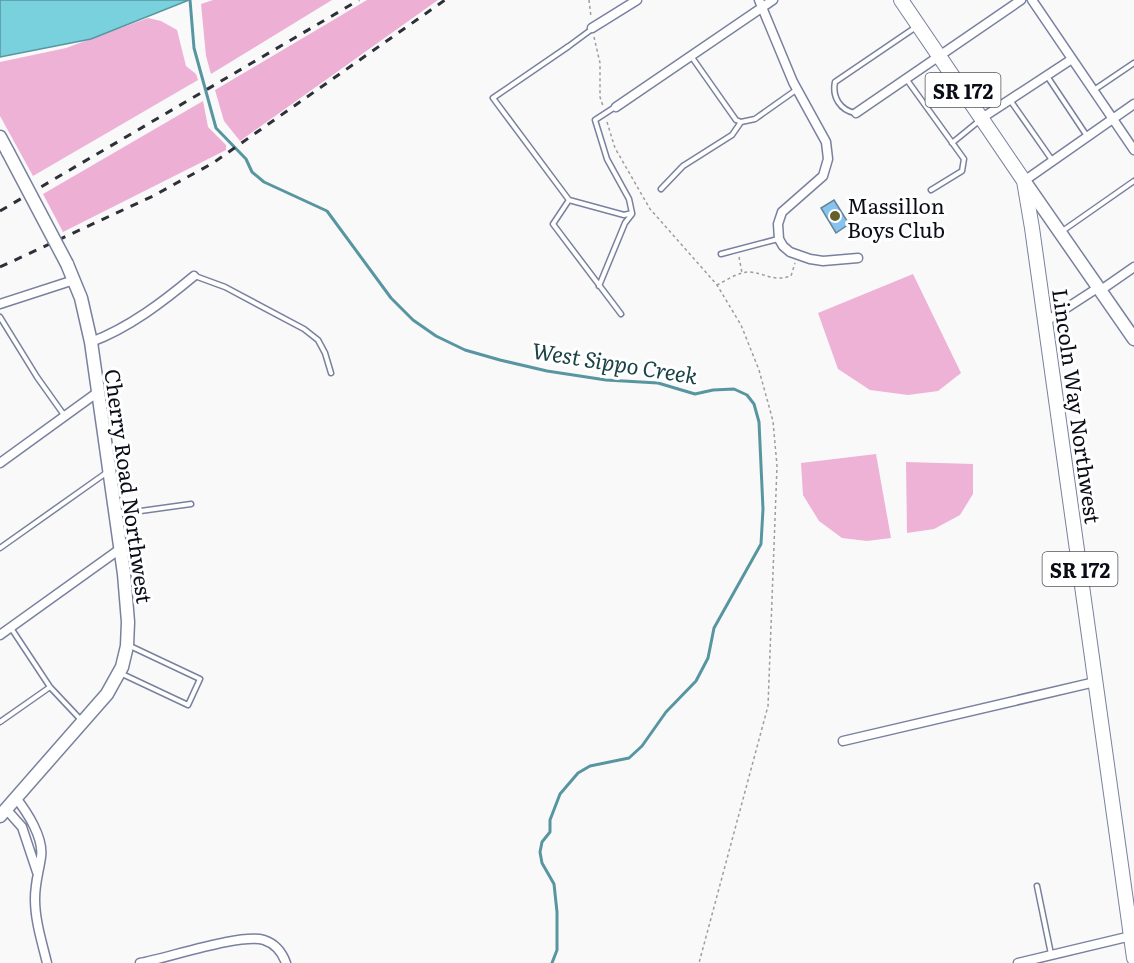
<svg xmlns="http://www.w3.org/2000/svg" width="1134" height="963" font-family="Literata,serif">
<rect width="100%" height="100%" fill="#f9f9f9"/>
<path fill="#eeb2d6" d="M148,18l13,3 16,9 9,36 10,8 2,6 -165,96 -33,-60v-54l66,-14z
M913,274l48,99 -23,18 -30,4 -38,-5 -32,-21 -20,-56z
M876,454l15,84 -24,3 -25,-3 -23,-17 -16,-26 -2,-32z
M906,462l67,2v30l-13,21 -26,14 -27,4z"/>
<path fill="#eeafd5" d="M213,0h119l-121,74 -5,-18 -5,-52z
M367,0h71l-198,141 -16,-20 -9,-31z
M203,101l5,26 18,18v5l-163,82 -20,-38z"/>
<path fill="#78d1dc" stroke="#5796a1" stroke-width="1.5" d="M0,0h189l-98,39 -91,18z"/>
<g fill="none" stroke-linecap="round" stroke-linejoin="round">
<path stroke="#5796a1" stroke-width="3" d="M190,0l4,48 22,80 30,31 6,13 12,10 63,29 64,87 22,22 23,16 29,14 35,10 47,11 59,9 52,3 37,11 18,-4 21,-1 13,6 7,9 5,18 4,87 -2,35 -47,84 -6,30 -12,23 -30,31 -24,34 -13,12 -39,8 -12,7 -18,21 -10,26v12l-8,10 -2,10 2,11 12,21 3,28v38l-5,13"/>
</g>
<path fill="#86c4ee" stroke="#668398" stroke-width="1.5" d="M834,200l15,24 -13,9 -15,-25z"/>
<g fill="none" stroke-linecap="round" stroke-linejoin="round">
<g stroke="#79819e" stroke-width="7">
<path id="lane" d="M592,29l-23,17 -76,52 76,102 55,15 8,-2 -3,-14 -22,-40 -12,-39 20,-13
M691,56l45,64 5,2 14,-3 41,-29
M1047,76l40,60
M907,80l57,79 -2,12 -31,19
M1094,90l40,-27
M1010,100l42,60
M855,113c-15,-3 -23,-16 -20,-31l81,-55
M952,143l27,-22
M661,189l22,-23 49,-31 9,-13
M569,200l-16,24 68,90
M1061,232l73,-51
M721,254l57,-15
M195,276l30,11 79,42 14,11 7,13 6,20
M599,286l26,-63 7,-9
M0,317l37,60 27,38
M119,514l72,-10
M0,548l106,-75
M120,673l68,32 12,-26 -70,-33
M50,687l32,34
M0,722l50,-35 -39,-59
M1037,886l14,68"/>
</g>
<g stroke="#79819e" stroke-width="11">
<path id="street" d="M759,0l34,82 33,60 2,17 -5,17 -41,36 -4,12 1,15 4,7 7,6 20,7 13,2 35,-3
M1032,0l102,150
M592,28l45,-28
M616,107l157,-107
M856,113l165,-113
M982,118l90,-59
M1024,181l110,-77
M1101,290l33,-23
M0,304l74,-24
M1045,322l54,-35
M91,342c38,-14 73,-41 103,-66
M0,463l98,-71
M0,635l120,-86
M843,741l252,-59
M16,798c11,14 28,40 25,59 -2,15 -6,25 -6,42 0,22 7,43 12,64
M6,809l16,18 15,45
M140,963c28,-5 101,-30 124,-23 12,4 18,12 22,23
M1018,963l113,-27"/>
</g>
<g stroke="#79819e" stroke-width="15">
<path id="secondary" d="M0,137l8,15
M1025,182l109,157
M0,816l107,-122 15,-27 5,-21 1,-24 -4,-48 -33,-232 -10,-44 -14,-34"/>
</g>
<g stroke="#79819e" stroke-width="16">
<path id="primary" d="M901,0l123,181 8,47 102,730"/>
</g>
<path stroke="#9c9da1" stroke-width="1.5" stroke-dasharray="3 3" stroke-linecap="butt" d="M589,0l2,17
M594,37l6,26v34l3,9
M607,122l8,26 35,61 67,76 24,40 18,45 14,51 4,45 -9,240 -69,257
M739,257l3,16
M717,285c10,-5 21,-13 32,-13 16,1 24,10 42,4l4,-13"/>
<use href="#lane" stroke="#fff" stroke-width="4"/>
<use href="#street" stroke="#fff" stroke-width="8"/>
<use href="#secondary" stroke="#fff" stroke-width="12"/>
<use href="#primary" stroke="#fff" stroke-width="14"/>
<path stroke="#2d3039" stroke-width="3" stroke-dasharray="8 8" stroke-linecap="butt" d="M0,211l359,-211
M0,267l153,-71 60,-33 232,-163"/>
<g stroke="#79819e" stroke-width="15" stroke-linecap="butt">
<path id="secondary-bridge" d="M8,152l59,112"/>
</g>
<use href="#secondary-bridge" stroke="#fff" stroke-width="12"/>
</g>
<circle fill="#655f2c" stroke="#fff" stroke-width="2" cx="835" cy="216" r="6"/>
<g text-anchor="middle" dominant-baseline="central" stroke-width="6" stroke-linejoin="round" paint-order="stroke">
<g fill="#fff" stroke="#54565d" stroke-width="1.5">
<rect x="925.5" y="73" width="75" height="34" rx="4.5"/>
<rect x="1042.5" y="552" width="75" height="34" rx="4.5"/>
</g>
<g font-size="20" font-weight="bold" fill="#0a0d17">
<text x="963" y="90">SR 172</text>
<text x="1080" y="569">SR 172</text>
</g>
<g font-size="21" fill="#0a0d17" stroke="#fff" text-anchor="start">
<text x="847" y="204">Massillon<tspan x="847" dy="24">Boys Club</tspan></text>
</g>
<g font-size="21" fill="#0a0d17" stroke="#fff">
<text transform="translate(1078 406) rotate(82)">Lincoln Way Northwest</text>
<text transform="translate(130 486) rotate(82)">Cherry Road Northwest</text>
</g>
<g font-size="22" font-style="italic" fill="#1a4348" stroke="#fff">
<text transform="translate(615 362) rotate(9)">West Sippo Creek</text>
</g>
</g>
</svg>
